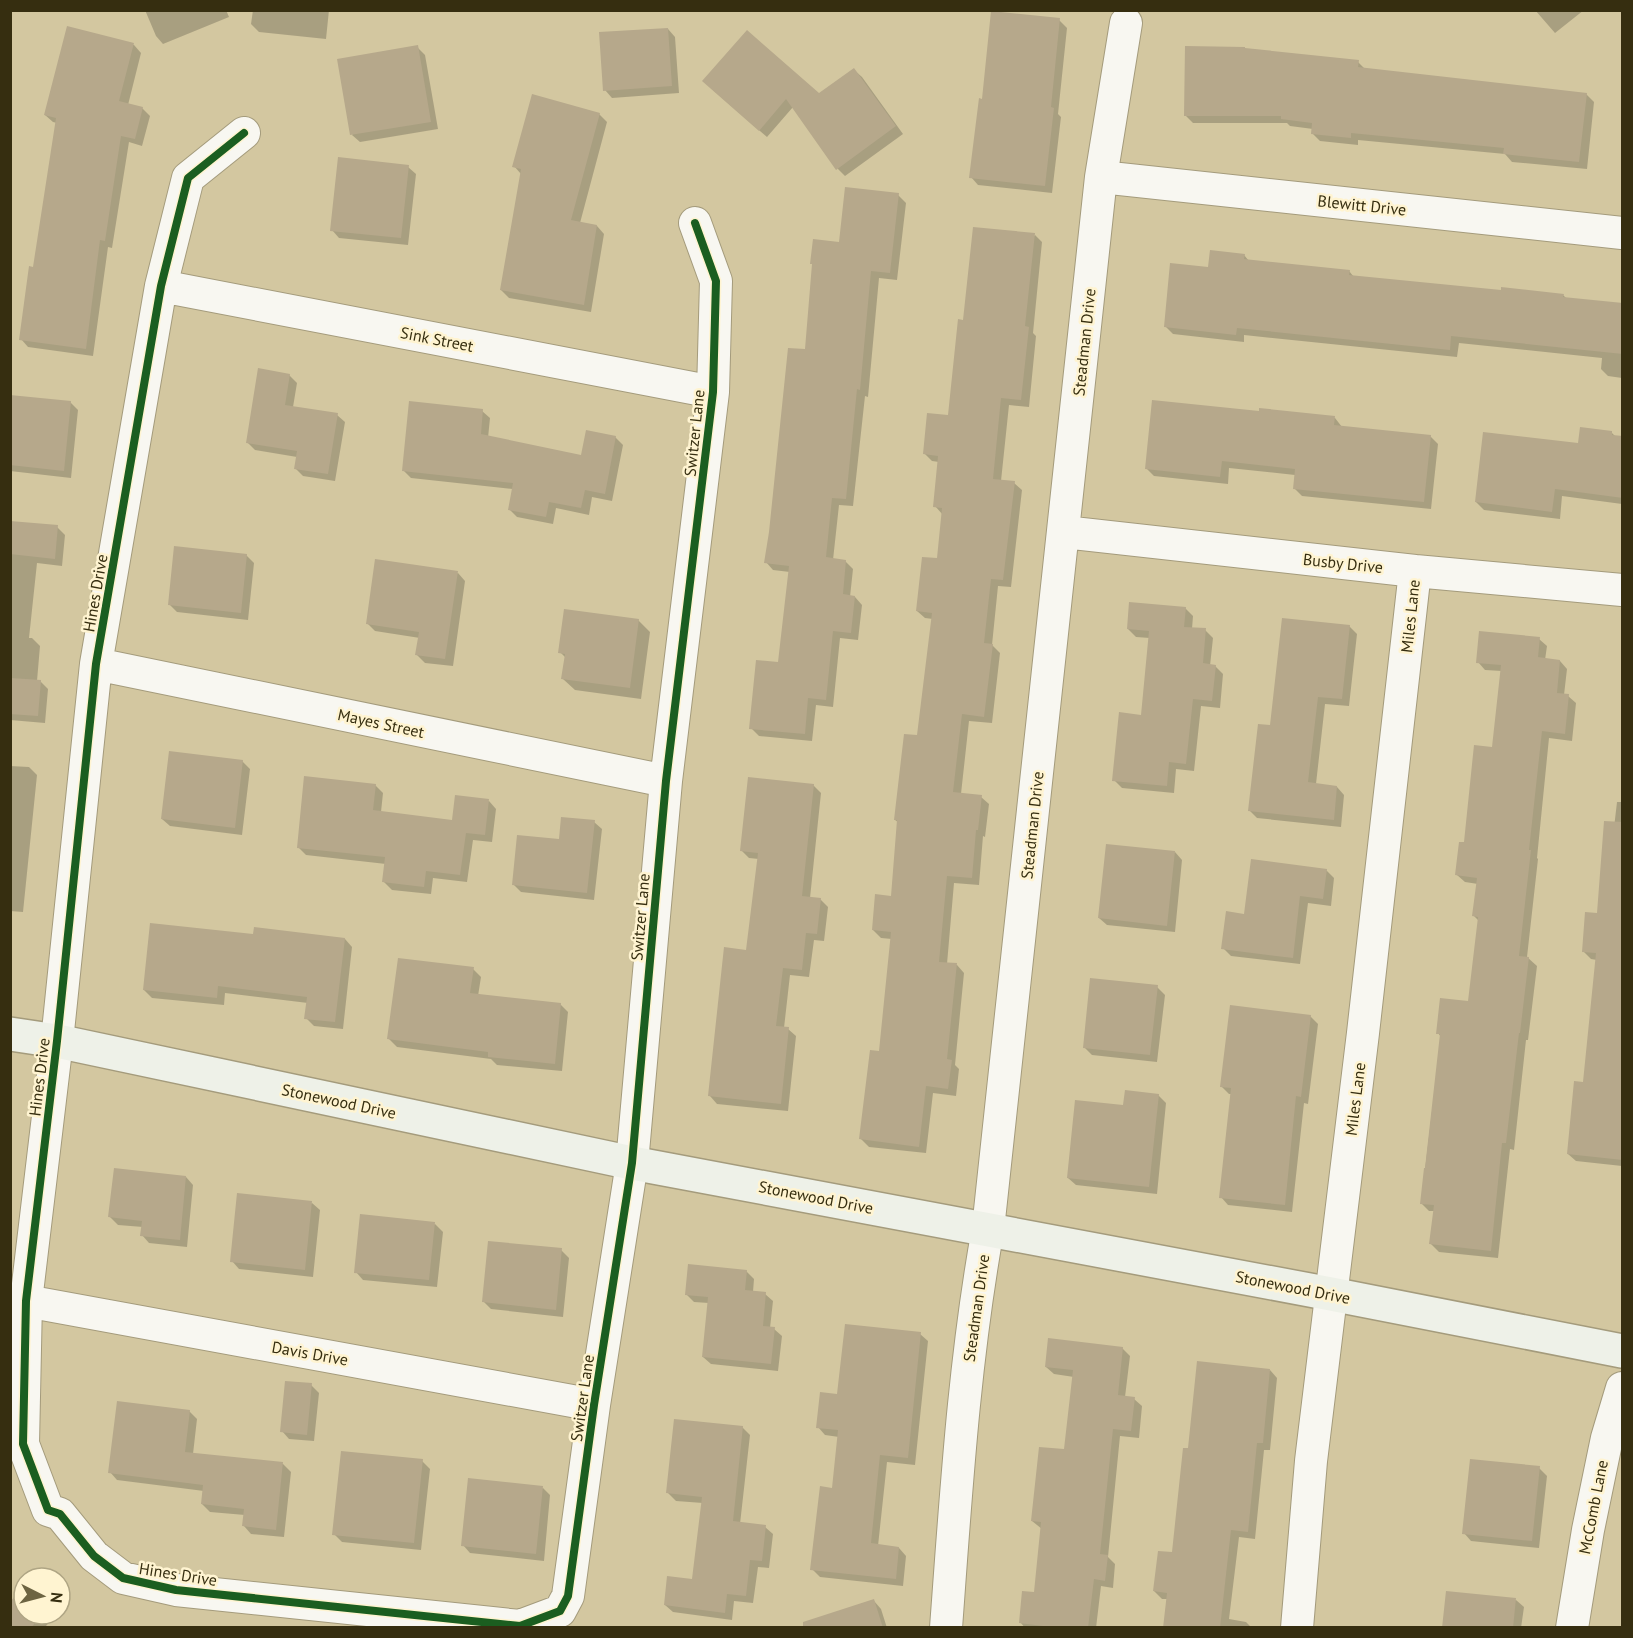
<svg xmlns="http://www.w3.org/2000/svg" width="1633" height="1638" font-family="'PT Sans',sans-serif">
<rect width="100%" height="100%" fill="#d3c7a0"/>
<path fill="#0003" d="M145,10h81l3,7 -66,27 -7,-8z
M253,10h76l-3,29 -67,-7 -8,-8z
M1535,10h49l-29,23z
M1059,20l8,8 -9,86 3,3 -9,76 -74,-8 -7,-8 12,-77z
M68,28l66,17 7,8 -13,52 14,3 8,8 -8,30 -13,-4 -17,106 -4,-1 -15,109 -65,-9 -7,-8 13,-70 23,-146 -4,-1 -8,-7z
M668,29l7,8 4,56 -67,5 -7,-8z
M417,47l8,8 13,74 -78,13 -8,-7z
M1358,62l7,7 221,25 8,8 -7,67 -75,-7 -7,-8 -147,-14v5l-38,-4 -7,-7v-5l-23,-3 -3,-3h-94l-8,-8z
M854,70l8,7 41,57 -58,42 -7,-7 -45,-62 -26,30 -55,-48 107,6z
M599,114l8,8 -27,101 17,3 7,8 -13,78 -82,-14 -8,-8 20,-116 -7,-8z
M408,167l8,7 -8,71 -69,-7 -7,-8z
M898,195l8,8 -9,77 -18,-2 -11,119 -3,-1 -12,110 -14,-1 -6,55 12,1 8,8 -3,28h5l7,8 -4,35 -18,-2 -7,69 -17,-2 -4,36 -53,-5 -8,-8 28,-64 11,-92 -17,-2 -7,-8 41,-211 34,-107z
M1035,235l7,7 -9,91 3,3 -7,71 -20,-2 -8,76 13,2 8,7 -11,97 -13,-1 -6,59 8,8 -8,70 -23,-2 -8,73 20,3 8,7 -4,33 -2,-1 -4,49 -25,-2 -7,81 10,1 7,8 -9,92 4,4 -3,27 -23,-3 -7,60 -57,-6 -8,-8 19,-86 12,-114 -11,-1 -8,-8 19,-33 6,-75 -3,-2 24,-83 14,-118 -8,-1 -8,-7 21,-51 5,-45 -8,-9 4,-44 -7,-1 -7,-7 25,-38 14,-94z
M1244,255l5,6 100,10 5,6 148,15 61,3 4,4 55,6v73l-14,-2 -7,-7 1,-11 -143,-15 -2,14 -213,-22v7l-71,-8 -8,-8 45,-58z
M289,375l8,8 -4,24 44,8 8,7 -10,59 -32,-5 -8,-8 2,-11 -42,-7 -8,-8z
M10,396l60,6 8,8 -7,68 -61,-7z
M482,411l8,7 -2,20 95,18 32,-19 8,8 -11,56 -20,-4 -3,18 -33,-7 -3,16 -36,-7 -8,-8 4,-20 -102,-11 -7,-7z
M1260,413l75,5 7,9 88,9 8,8 -7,65 -129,-13 -8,-8 1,-13 -66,-7 -1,16 -74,-8 -7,-7z
M1611,432l5,5 6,1v66l-60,-8 -2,23 -76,-9 -8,-8z
M10,523l47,4 8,8 -3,31 -25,-3 -8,75h3l8,8 -3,35h3l8,8 -3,34 -35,-3z
M246,555l8,8 -6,57 -71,-8 -7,-7z
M458,573l7,8 -12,85 -28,-3 -8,-8 3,-17 -45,-7 -8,-8z
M1185,608l8,8 -1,13 13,1 8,8 -3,28h5l8,8 -3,34 -19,-2 -7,65 -18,-2 -2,24 -52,-5 -8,-8 28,-64 8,-78 -14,-1 -8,-8z
M638,620l12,12 -9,67 -66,-9 -12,-11 3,-21 -6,-6z
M1349,626l8,8 -8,72 -24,-2 -9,80 21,3 7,8 -3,32 -84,-9 -8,-8 23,-83z
M1539,639l8,7 -2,14 15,1 7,8 -3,26 4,1 8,7 -4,38 -23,-3 -12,120 1,1 -11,98 10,9 -9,74h-2l-12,110 -4,-1 -12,109 -59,-6 -8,-8 3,-33h-5l-8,-8 20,-166 -3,-4 32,-30 9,-82 -5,-5 4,-32 -13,-2 -8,-7 36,-127 9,-77 -17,-1 -7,-8z
M242,761l8,8 -8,66 -72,-9 -8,-7z
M10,766l19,1 8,8 -14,137 -13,-1z
M375,785l8,8 -2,19 72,9 36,-20 7,8 -4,33 -19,-2 -6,42 -34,-4 -2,16 -39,-4 -8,-8 2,-18 -80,-9 -8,-8z
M813,785l8,8 -11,105 10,1 8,8 -4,34 -10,-1 -5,37 -19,-2 -6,53 4,1 8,7 -8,75 -71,-7 -7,-8 38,-145 11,-92 -10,-1 -7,-7z
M1617,802h5v364l-46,-5 -8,-7 16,-71 13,-123 -6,-1 -8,-8 15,-36 12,-53z
M594,822l8,7 -8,71 -73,-8 -8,-8 47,-44z
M1175,852l7,8 -7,72 -68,-7 -8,-7z
M1326,870l8,8 -3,28 -23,-3 -8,61 -69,-8 -8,-8 23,-32z
M254,936l91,3 7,8 -9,82 -29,-3 -8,-8 2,-15 -83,-10 -1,12 -72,-7 -8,-8z
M473,969l8,8 -3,19 82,8 8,8 -6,59 -65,-6 -6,-6 -94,-12 -8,-8z
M1157,987l8,8 -8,67 -65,-7 -7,-7z
M1310,1016l8,8 -10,80 -4,-1 -12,109 -64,-7 -7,-8 10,-103h-2l-8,-8z
M1158,1095l8,8 -9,91 -81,-9 -8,-7 57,-71z
M186,1177l7,8 -6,62 -38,-4 -7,-8 1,-8 -25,-2 -8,-8z
M312,1203l8,7 -7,67 -74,-8 -7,-8z
M435,1224l8,8 -6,55 -74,-7 -7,-8z
M561,1250l8,8 -6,59 -72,-8 -7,-7z
M746,1271l8,8 -1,13 12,2 8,7 -3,27 4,1 8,7 -4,35 -67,-7 -8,-7 6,-54 -15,-1 -8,-8z
M920,1334l8,7 -13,124 -28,-3 -9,84 21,2 7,8 -3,30 -83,-9 -8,-8 21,-80 6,-52 -14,-2 -7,-8 21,-31z
M1122,1348l8,8 -5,41 9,2 8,7 -3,32 -19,-2 -12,121 7,7 -2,24 -12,-2 -5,42h-71l-4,-5 14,-29 7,-65 -10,-8 33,-70 9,-74 -20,-3 -8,-7z
M1270,1370l7,8 -7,72h-6l-9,89 -16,-2 -10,82 17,3 6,6h-88l3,-29h-5l-8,-8 20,-37 15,-104z
M311,1385l8,8 -5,48 -25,-2 -7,-8z
M189,1411l8,8 -4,35 90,10 8,8 -7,65 -33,-3 -7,-8 1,-11 -35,-3 -8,-8 2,-13 -87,-11 -7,-8z
M742,1427l8,8 -10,89 25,3 8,7 -4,34 -11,-1 -5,36 -19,-2 -2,19 -59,-8 -8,-7 29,-24 9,-78 -27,-2 -8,-8z
M422,1461l8,8 -9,81 -79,-8 -8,-8z
M1539,1468l8,8 -8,72 -68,-7 -7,-8z
M543,1488l7,7 -6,66 -74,-8 -7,-8z
M24,1588v26h32l-10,12 3,2h-39z
M60,1599l4,4 -4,6z
M1516,1600l8,7 -3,21h-78z
M874,1601l7,8 6,19h-68z"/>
<path fill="#b6a88b" d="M991,11l69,7 -9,89 3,1 -9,78 -76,-8 10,-80 3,1z
M67,26l67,17 -15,58 24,6 -8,32 -14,-3 -16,105 -5,-1 -14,109 -67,-9 10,-74 4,1 23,-149 -12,-3z
M668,28l4,58 -69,5 -4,-59z
M747,30l72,63 35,-25 42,58 -60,44 -50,-71 -27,32 -57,-50z
M418,45l13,77 -81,13 -13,-76z
M1185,46l60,1v1l114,12 -1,7 229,26 -8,69 -76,-8 1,-6 -153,-15v5l-40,-4 1,-11 -31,-4v-3h-97z
M532,94l68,19 -29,107 26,5 -13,80 -84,-15 21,-121 -9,-2z
M338,157l71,8 -8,73 -71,-7z
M845,187l54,6 -9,80 -19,-2 -11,119 -3,-1 -11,110 -14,-1 -6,59 20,3 -3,34 12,2 -4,37 -18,-2 -7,69 -18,-2 -3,36 -56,-5 7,-69 22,2 11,-96 -25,-3 5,-31 19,-184 17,1 7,-85h-2l3,-25 26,3z
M973,227l62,6 -10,93 4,1 -8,73 -20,-2 -8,81 22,2 -12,99 -12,-1 -7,64 9,1 -9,73 -22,-3 -9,78 29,3 -4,35h-2l-4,48 -25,-2 -8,86 18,1 -10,96 5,1 -4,29 -22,-3 -7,61 -60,-8 11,-89 9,1 12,-119 -19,-2 3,-36 16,2 6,-76h-3l10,-86 13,1 15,-122 -16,-2 6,-54 15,1 5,-50 -9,-1 5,-51 -15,-2 4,-41 21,2 10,-96 5,1z
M1210,250l35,4 -1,5 106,11 -1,5 152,15v-3l63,7 -1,3 60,6v51l-172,-18 -1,14 -213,-22 -1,7 -72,-8 6,-64 38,4z
M258,368l32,6 -5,31 53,8 -10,61 -34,-5 3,-18 -51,-8z
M10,395l61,6 -7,70 -54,-6z
M1152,400l107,11v-3l76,8 -1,9 97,10 -7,67 -131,-13 2,-20 -73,-8 -2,16 -75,-8z
M409,401l74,8 -2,25 100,21 5,-25 30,6 -11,58 -20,-4 -4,18 -32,-6 -3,15 -38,-7 5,-27 -111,-12z
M1580,427l32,4v4l11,1v62l-68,-9 -3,23 -77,-10 8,-70 95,11z
M10,521l48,4 -3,34 -45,-5z
M174,546l73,8 -6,59 -73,-8z
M375,559l83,12 -13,88 -30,-4 4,-23 -53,-8z
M1129,602l57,5 -2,20 22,1 -3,35 13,2 -4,36 -19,-2 -7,65 -17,-2 -2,24 -55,-5 7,-69 22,3 8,-84 -22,-2z
M564,609l75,10 -9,69 -69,-9 4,-25 -7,-1z
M1282,618l68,7 -8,74 -24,-2 -10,85 29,4 -3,34 -86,-9 10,-87 12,1z
M1479,631l61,6 -2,20 22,3 -3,33 12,1 -4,40 -23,-3 -13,119h2l-12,106 10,1 -9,76h-1l-13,110h-4l-11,108 -62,-7 5,-39 -14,-1 4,-36h1l15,-134h-4l4,-36 28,3 10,-84 -6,-1 5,-38 -22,-3 4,-33h5l10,-97 18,2 9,-82 -25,-2z
M10,678l31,2 -3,36 -28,-2z
M169,751l74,9 -8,68 -74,-9z
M304,776l72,8 -3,26 79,10 3,-25 34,4 -4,36 -19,-2 -6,42 -34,-4 -2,16 -42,-5 3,-25 -88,-9z
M748,777l66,7 -12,112 19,2 -4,36 -11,-1 -4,37 -19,-2 -7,58 13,1 -8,77 -73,-8 16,-149 22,3 12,-97 -18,-2z
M561,817l34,3 -8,73 -75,-8 5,-50 42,4z
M1604,821l19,1v338l-56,-6 7,-73 9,1 13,-129 -14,-1 3,-40 12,1z
M1106,844l69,7 -8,75 -69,-8z
M1251,859l76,10 -4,30 -23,-3 -7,62 -72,-9 5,-38 18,3z
M150,923l103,11 1,-7 91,11 -10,84 -31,-3 3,-22 -89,-11 -1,12 -74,-8z
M398,958l76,9 -4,26 91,10 -6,61 -67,-7v-5l-101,-13z
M1090,978l68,7 -8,70 -67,-7z
M1230,1005l81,10 -10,82 -5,-1 -11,109 -66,-7 12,-110 -11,-1z
M1125,1090l34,4 -10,93 -82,-9 8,-78 48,5z
M114,1168l72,8 -6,64 -40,-4 2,-15 -34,-4z
M237,1193l75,8 -7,69 -75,-8z
M360,1214l75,8 -6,58 -75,-7z
M488,1241l74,7 -6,62 -74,-8z
M688,1264l59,6 -2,20 21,2 -3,34 12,1 -4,37 -69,-7 6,-60 -23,-2z
M845,1324l76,8 -13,126 -28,-3 -9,88 28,4 -3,32 -86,-9 10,-84 12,2 6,-58 -22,-2 4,-36 17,2z
M1048,1338l75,9 -5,48 17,2 -4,34 -18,-2 -13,125 8,1 -3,26 -11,-2 -6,49h-29l-40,-5 3,-32 12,1 7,-70 -10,-1 8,-74 25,2 9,-79 -28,-3z
M1197,1361l73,8 -7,74h-6l-9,89 -17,-2 -11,98h-57l4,-35 -14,-2 5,-40 14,1 11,-104h5z
M285,1381l27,2 -5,52 -27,-3z
M117,1401l73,9 -5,42 98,10 -7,68 -34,-4 2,-17 -43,-5 2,-19 -95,-12z
M674,1419l69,7 -10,95 33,4 -4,36 -12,-1 -4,36 -19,-2 -2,19 -61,-8 3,-29 25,3 10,-82 -36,-4z
M341,1451l82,8 -9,84 -82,-8z
M1470,1459l70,7 -8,75 -70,-7z
M468,1478l75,8 -7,68 -75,-8z
M24,1586v28h18l-11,14h-21v-26z
M1446,1591l70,7 -3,30h-71z
M874,1599l9,29h-80v-6z"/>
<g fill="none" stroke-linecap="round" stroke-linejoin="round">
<g stroke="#a49b7c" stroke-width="34">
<path id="street" d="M244,133l-56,45 -27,108 -65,378 -39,377 -31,260 -3,143 25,66 12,4 34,42 29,22 53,12 344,36 40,-15 8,-15 26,-191 38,-242 34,-382 47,-389 3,-111 -21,-58
M1101,177l521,56
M161,286l552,106
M1064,532l351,39 207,19
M96,664l570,117
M26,1301l568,104
M946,1628c10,-134 18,-267 42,-399l113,-1052 25,-154
M1297,1628l14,-167 52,-428 52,-462
M1572,1628l16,-98 19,-92 15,-50"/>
</g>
<g stroke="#a49b7c" stroke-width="36">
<path id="secondary" d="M10,1034l47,7 575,122 699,131 291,57"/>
</g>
<use href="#street" stroke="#f8f7f1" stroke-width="32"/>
<use href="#secondary" stroke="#eef1e8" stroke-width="33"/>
<g stroke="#fff4d1" stroke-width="11">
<path id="cycleway" d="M244,133l-56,45 -27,108 -65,378 -39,377 -31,260 -3,143 25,66 12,4 34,42 29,22 53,12 344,36 40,-15 8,-15 26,-191 38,-242 34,-382 47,-389 3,-111 -21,-58"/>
</g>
<use href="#cycleway" stroke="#1b5e20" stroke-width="8"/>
</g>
<g text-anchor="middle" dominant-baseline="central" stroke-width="5" stroke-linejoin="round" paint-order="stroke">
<g font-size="16" fill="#362e10" stroke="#fff4d1">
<text transform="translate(1362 205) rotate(6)">Blewitt Drive</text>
<text transform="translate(437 339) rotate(11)">Sink Street</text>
<text transform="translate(1084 342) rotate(-84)">Steadman Drive</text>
<text transform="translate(694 433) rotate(-84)">Switzer Lane</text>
<text transform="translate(1343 563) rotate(6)">Busby Drive</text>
<text transform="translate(95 593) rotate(-80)">Hines Drive</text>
<text transform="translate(1410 616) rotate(-84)">Miles Lane</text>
<text transform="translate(381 723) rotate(12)">Mayes Street</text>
<text transform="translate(1032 825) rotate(-84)">Steadman Drive</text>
<text transform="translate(640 917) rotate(-85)">Switzer Lane</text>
<text transform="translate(39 1077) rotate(-83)">Hines Drive</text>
<text transform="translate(1355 1099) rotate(-83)">Miles Lane</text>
<text transform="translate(339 1101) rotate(12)">Stonewood Drive</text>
<text transform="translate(816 1197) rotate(11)">Stonewood Drive</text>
<text transform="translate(1293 1287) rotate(11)">Stonewood Drive</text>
<text transform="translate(976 1308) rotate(-82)">Steadman Drive</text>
<text transform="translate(310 1353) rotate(10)">Davis Drive</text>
<text transform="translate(582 1398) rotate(-82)">Switzer Lane</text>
<text transform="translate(1593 1507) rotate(-79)">McComb Lane</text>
<text transform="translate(178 1574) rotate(9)">Hines Drive</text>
</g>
</g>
<rect width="1633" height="1638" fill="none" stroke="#362e10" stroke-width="24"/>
<g transform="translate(42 1596) rotate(96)"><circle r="28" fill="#fff4d1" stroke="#afa584" stroke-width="1.5"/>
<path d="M0-4.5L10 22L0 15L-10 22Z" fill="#6d6442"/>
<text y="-9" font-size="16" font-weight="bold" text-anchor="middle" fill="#362e10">N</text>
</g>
</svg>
